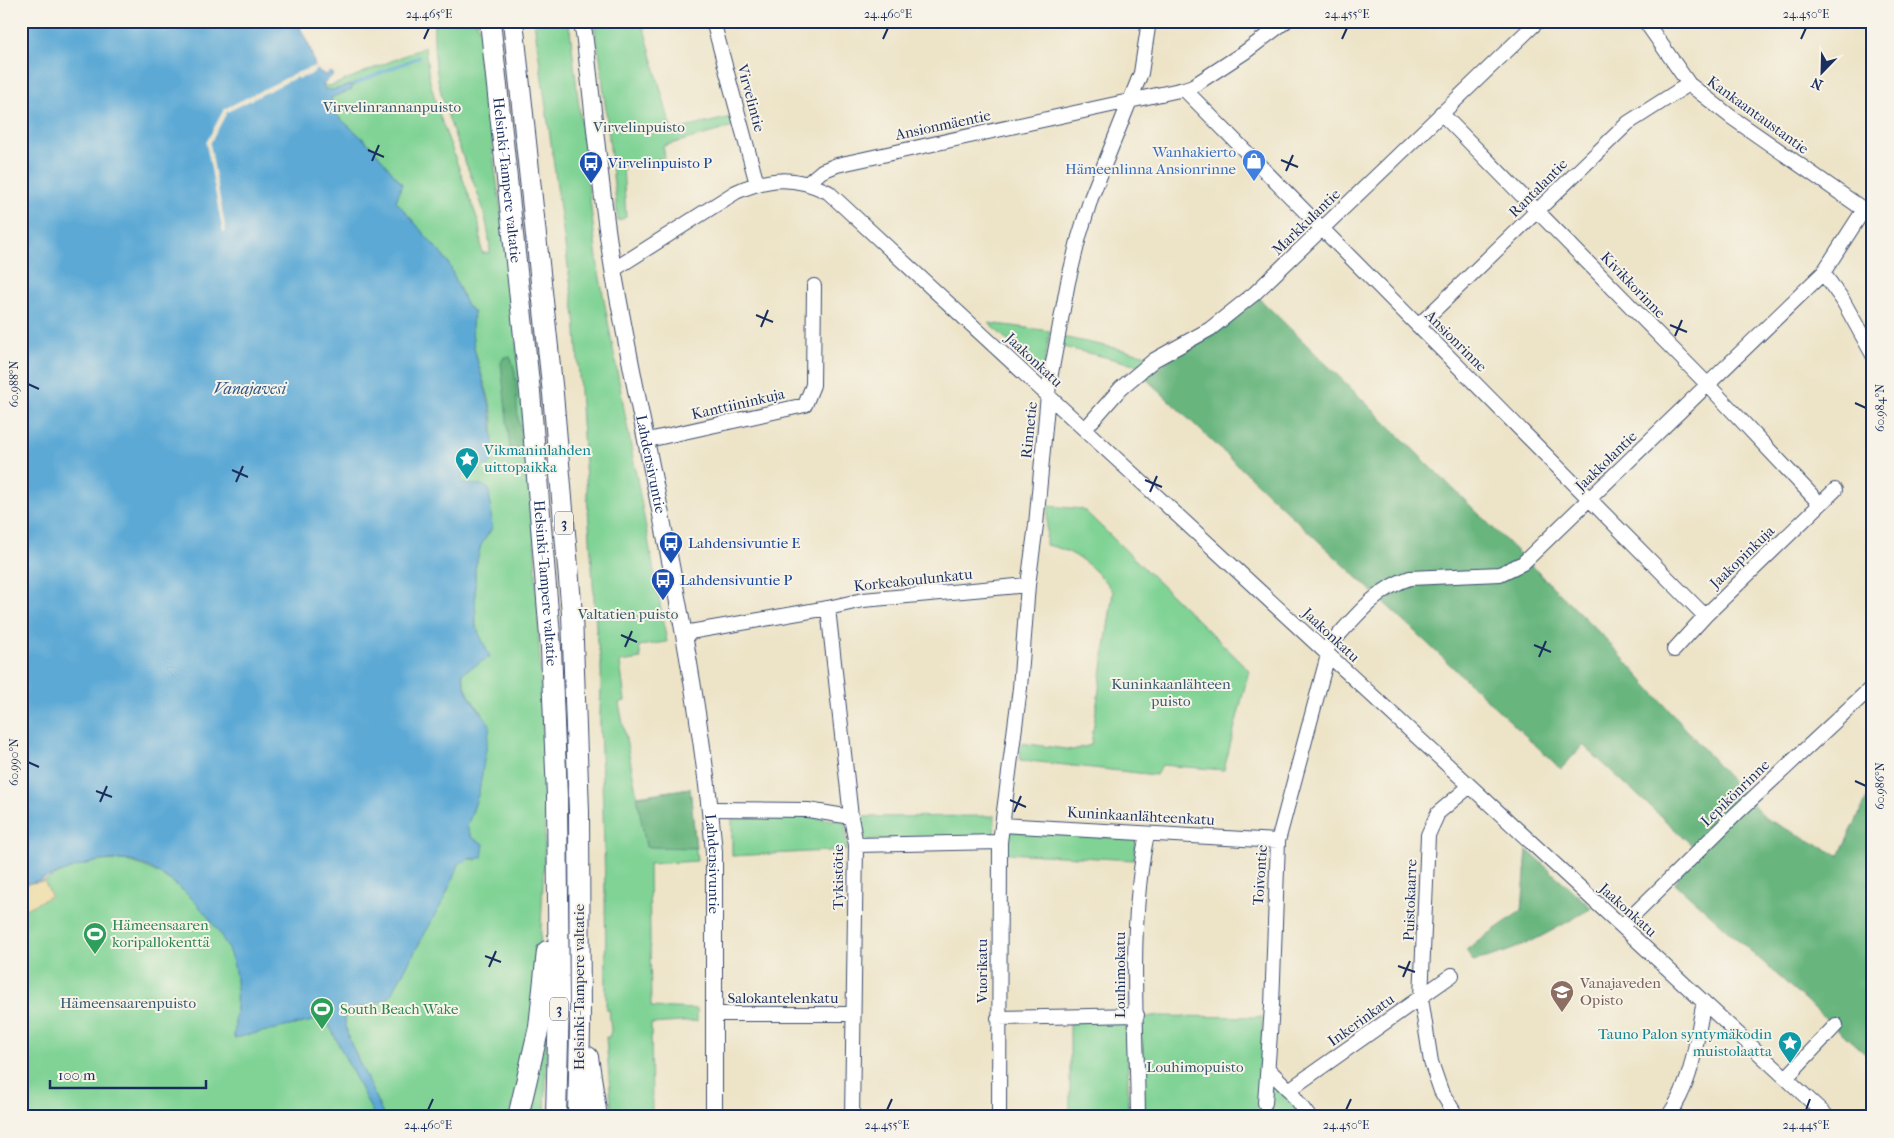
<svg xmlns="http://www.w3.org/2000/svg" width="1894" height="1138" font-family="'IM FELL French Canon',serif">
<rect width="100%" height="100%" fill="#f7f3e8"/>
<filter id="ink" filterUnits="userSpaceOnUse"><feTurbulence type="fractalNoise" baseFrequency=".02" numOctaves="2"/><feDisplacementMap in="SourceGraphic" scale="10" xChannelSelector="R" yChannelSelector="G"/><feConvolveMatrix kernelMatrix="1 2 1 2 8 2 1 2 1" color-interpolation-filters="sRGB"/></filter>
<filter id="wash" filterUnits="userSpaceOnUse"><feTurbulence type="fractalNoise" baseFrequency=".0096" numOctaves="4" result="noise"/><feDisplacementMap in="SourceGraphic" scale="20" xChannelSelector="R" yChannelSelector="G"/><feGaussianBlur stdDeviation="1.12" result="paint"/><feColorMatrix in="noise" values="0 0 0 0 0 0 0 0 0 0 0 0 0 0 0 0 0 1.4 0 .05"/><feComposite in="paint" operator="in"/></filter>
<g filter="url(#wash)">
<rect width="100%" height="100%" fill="#ede4c8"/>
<path fill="#80d395" stroke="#4e817a" d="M434,21h43l4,14 13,126 15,108 25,258 8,184 3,129 -7,153 -27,124h-127l-36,-80 -4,-20 4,-7c14,-5 28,-5 41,-12l55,-99 15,-35 9,-5 9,1 -4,-20 -6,-13 12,-35 4,-79c-13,-13 -18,-23 -21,-41l28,-15 -14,-30 -1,-37v-21l6,-24 11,-17 -3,-39 -8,-4 -18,-1 -2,-8 4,-3c17,0 26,-28 28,-44 3,-33 -29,-80 -19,-116l-8,-9 -18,-42 -52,-61 6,-17 -32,-39 -36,-32 -3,-11 1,-5 13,-5 9,-8 -21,6 -9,-1 -1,-4 8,1 94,-39 4,30 9,34 41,112 3,30h8c-1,-48 -26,-87 -40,-131 -13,-37 -17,-61 -16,-101z
M534,21h33l3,9 28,237 69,375 -28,4 2,13 -21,3 5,39 -6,2 18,93 53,-8 7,73 -48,3 2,143 46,2v12l-46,3 1,93h-40l-6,-80h3l2,-6 -2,-22h-3c0,-94 -2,-187 -6,-281 -1,-28 5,-61 -3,-86l-22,-325z
M593,21h49l30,110 59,-14 2,10 -70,19 2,11 -42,9 3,51 -8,4 -18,-164z
M989,323l61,8 -6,35 -5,4z
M1062,337l86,18 -10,10 -75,-18z
M1048,506l35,3 166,161 -25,100 -62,-5 -6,10 -136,-15 1,-17 52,7 18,-5 22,-153c-17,-24 -38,-42 -67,-47z
M732,814l68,1 45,7 2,28 -115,6z
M995,816l-1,22 -130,2 -2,-23z
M1008,831l128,8 -2,21 -128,-7z
M124,860c50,12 95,55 110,105 5,20 1,52 0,73l83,-18 12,5 46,92h-354v-232l23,-4 31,-15 24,-5z
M548,1010l-3,107h-15l4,-7v-19z
M1151,1016l111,1v53l41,47h-161l-1,-98z
M1128,1020v97h-58v-95z"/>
<path fill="#68b57e" stroke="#42726e" d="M1259,298l346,340 160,180 74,38 29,-60h5v265l-198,-178 19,-36 -111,-102 -22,24 -417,-392z
M504,357h6c9,15 5,47 9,67 2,9 6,13 3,23l-9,5 -3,-3 -9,-86z
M690,788l6,60 -50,-1 -9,-50z
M1527,850l65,58c-41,23 -71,43 -119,53l-7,-11 56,-40z"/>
<path fill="#eeda9e" stroke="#84847e" d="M44,881l7,15 -30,15v-26z"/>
<path fill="#5ca9d5" stroke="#3c6c9a" d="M21,21h276l13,27 6,22 10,5 4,-3 4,2 -11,11 1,4 9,1 21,-6 -3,6 -19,7 -1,5 3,11 36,32 32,39 -6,17 52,61 18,42 8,9c-8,27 11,68 16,95 2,12 3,24 3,36 0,8 1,15 -4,22l-8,-1 -1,6 -5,4 -10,-2 -4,4 2,7 18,1 8,4 3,39 -11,17 -6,24v21l1,37 14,30 -28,16c4,27 15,31 28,52l-11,67 -12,35 4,10 13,7 -2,14 -14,1 -9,5 -15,35 -55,99c-13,7 -27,7 -40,12l-5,7 4,20 36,80h-9l-46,-92 -12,-5 -83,18c1,-22 5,-50 0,-72 -10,-42 -66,-102 -110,-106 -38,-3 -68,18 -103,25z"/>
<path fill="#ede4c8" d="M315,66l1,4 -6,5 -12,4 -1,-2 -70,35 -17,32 16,88h-3l-17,-89 18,-34 72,-36z"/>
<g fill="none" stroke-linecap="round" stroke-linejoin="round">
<path stroke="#5ca9d5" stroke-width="3" d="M354,84l65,-27"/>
</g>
</g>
<g filter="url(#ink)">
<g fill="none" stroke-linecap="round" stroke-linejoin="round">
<g stroke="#3a4a6e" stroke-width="16">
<path id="minor" d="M713,21l44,163
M1645,21l44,63 42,33 142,99
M1184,89l521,527
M1441,113l267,272 112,119
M809,182l13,-11 15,-6 347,-76 9,-3 52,-34 41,-31
M613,270l123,-78c33,-15 59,-16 92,0l1000,925
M1823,273l19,26 31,56
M1418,326l210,-203 61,-39
M1085,429l36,-41 33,-28 56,-31 44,-35 284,-273
M648,440l157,-35 8,-20 1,-99
M828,608l23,209 5,28 -4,272
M684,633l144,-25 35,-8 165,-15
M1674,650l31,-34 130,-126
M1324,651c26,-27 50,-62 86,-73l90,-4 23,-11 300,-290 40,-62
M710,809l98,1 43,7
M1002,825l276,16
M856,845l144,-3
M1622,926l115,-113 136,-127
M714,1014h138
M998,1018l139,-3
M1268,1069l21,21 20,27
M1786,1078l50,-53
M1289,1090l163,-115
M1265,1103l7,-97 6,-165 50,-186
M999,1117l1,-275 20,-154 8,-103 8,-60 13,-141 19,-102 11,-45 12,-39 50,-125 8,-52
M1138,1117c-1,-94 -10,-191 9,-283
M1457,1117l-16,-26 -10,-29 -10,-64 7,-163 10,-22 32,-27
M1668,1117c27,-40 26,-70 36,-115"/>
</g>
<g stroke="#3a4a6e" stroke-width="18">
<g id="major">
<path id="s1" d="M581,21l3,12c10,79 16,158 29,236 34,194 84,386 101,583v265"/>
</g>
</g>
<g stroke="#3a4a6e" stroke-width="22">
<g id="highway">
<path id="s2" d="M490,21l40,371 21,256 6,148 2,206 -3,115"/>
<path d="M513,21l40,373 19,220 7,198 1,216 -2,89"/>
<path d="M588,1057l9,60"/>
<path d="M518,1117l21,-90 8,-76"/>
</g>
</g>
<use href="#minor" stroke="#fff" stroke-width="14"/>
<use href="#major" stroke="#fff" stroke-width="16"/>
<use href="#highway" stroke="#fff" stroke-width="20"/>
</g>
</g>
<path fill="none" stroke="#1b2f5e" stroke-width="2" d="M424,39l5,-11M883,39l5,-11M1342,39l5,-11M1801,39l5,-11M368,150l16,7M1281,160l17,7M372,161l7,-16M1286,171l7,-16M756,315l17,7M1670,325l17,7M761,327l7,-17M1675,336l7,-16M28,384l11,5M1855,403l11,5M232,470l16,7M1145,480l17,7M236,482l7,-16M1150,492l7,-16M621,635l16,7M1534,645l17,7M625,647l7,-16M1539,657l7,-16M28,762l11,5M1855,781l11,5M96,791l16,6M1010,800l16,7M100,802l7,-16M1014,812l7,-16M485,956l16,6M1398,966l17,6M489,967l7,-16M1403,977l7,-16M428,1110l5,-11M887,1110l5,-11M1346,1110l5,-11M1806,1110l4,-11"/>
<defs>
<g id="shop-pin" transform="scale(1.25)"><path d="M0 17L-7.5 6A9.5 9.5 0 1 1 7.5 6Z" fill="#3f7fe0" stroke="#f7f3e8"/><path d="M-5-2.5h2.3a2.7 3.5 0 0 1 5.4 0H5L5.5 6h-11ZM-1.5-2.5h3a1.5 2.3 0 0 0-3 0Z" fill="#fff"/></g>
<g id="bus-pin" transform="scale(1.25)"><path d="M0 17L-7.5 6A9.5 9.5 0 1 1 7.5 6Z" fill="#1a4fb4" stroke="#f7f3e8"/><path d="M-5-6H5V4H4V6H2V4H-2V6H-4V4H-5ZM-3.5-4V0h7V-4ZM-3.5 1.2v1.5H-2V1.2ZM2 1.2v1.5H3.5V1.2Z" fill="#fff"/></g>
<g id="sight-pin" transform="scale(1.25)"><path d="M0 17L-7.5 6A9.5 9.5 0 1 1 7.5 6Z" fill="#0f9aa8" stroke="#f7f3e8"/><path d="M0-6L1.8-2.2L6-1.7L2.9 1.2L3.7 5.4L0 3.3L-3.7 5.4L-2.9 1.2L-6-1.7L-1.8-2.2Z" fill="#fff"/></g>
<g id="stadium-pin" transform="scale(1.25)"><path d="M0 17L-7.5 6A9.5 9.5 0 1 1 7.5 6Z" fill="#2e9e5b" stroke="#f7f3e8"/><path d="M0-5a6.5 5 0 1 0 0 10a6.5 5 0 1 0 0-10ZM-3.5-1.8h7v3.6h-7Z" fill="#fff"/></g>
<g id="school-pin" transform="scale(1.25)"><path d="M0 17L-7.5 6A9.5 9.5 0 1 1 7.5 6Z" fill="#8d6e63" stroke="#f7f3e8"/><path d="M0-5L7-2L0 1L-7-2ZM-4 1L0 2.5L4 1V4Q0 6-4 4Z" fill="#fff"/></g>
</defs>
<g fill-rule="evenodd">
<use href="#shop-pin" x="1254" y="161"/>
<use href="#bus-pin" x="591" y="163"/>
<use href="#sight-pin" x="467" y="459"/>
<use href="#bus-pin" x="671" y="543"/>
<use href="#bus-pin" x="663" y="580"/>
<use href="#stadium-pin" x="95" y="934"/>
<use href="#school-pin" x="1562" y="992"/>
<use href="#stadium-pin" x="322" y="1009"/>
<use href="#sight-pin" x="1790" y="1043"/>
</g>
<g text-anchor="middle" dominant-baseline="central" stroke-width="4" stroke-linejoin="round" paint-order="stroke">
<g fill="#f7f3e8" stroke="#5d6a87" stroke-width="1">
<rect x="555" y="511.5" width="18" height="23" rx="4"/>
<rect x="550" y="997.5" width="18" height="23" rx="4"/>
</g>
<g font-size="14" font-weight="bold" fill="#1b2f5e">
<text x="564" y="523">3</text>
<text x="559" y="1009">3</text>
</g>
<g font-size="15" fill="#1b2f5e" stroke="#f7f3e8">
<text transform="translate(751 98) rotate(75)">Virvelintie</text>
<text transform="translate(1758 115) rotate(36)">Kankaantaustantie</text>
<text transform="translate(943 125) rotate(-12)">Ansionmäentie</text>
<text stroke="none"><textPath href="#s2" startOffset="160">Helsinki-Tampere valtatie</textPath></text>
<text transform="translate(1538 188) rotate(-45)">Rantalantie</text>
<text transform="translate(1306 222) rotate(-44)">Markkulantie</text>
<text transform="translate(1633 285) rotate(46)">Kivikkorinne</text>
<text transform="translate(1456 341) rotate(45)">Ansionrinne</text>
<text transform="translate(1034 360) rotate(43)">Jaakonkatu</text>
<text transform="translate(738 404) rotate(-13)">Kanttiininkuja</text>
<text transform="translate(1029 430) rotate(-84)">Rinnetie</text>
<text transform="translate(1606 461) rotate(-44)">Jaakkolantie</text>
<text stroke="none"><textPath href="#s1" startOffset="449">Lahdensivuntie</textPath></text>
<text transform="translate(1742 557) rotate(-44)">Jaakopinkuja</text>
<text transform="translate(913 580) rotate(-6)">Korkeakoulunkatu</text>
<text stroke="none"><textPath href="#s2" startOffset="565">Helsinki-Tampere valtatie</textPath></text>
<text transform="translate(1331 635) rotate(43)">Jaakonkatu</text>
<text transform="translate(1735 793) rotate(-44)">Lepikönrinne</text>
<text transform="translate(1141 816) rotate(3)">Kuninkaanlähteenkatu</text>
<text stroke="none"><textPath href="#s1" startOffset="854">Lahdensivuntie</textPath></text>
<text transform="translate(1260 875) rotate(-86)">Toivontie</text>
<text transform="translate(838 877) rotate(-90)">Tykistötie</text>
<text transform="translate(1410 900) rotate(-88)">Puistokaarre</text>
<text transform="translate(1628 910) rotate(42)">Jaakonkatu</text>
<text transform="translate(982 971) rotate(-90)">Vuorikatu</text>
<text transform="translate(1120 975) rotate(-90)">Louhimokatu</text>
<text transform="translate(579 987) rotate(-90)">Helsinki-Tampere valtatie</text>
<text x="783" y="998">Salokantelenkatu</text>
<text transform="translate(1361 1020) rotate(-36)">Inkerinkatu</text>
</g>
<g font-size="15" fill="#34586c" stroke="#f7f3e8">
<text x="392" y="107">Virvelinrannanpuisto</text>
<text x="639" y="127">Virvelinpuisto</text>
<text x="628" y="614">Valtatien puisto</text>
<text x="1171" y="684">Kuninkaanlähteen<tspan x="1171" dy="17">puisto</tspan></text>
<text x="128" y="1003">Hämeensaarenpuisto</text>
<text x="1195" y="1067">Louhimopuisto</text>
</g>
<g font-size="15" fill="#366cbe" stroke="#f7f3e8" text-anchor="end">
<text x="1236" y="152">Wanhakierto<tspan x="1236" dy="17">Hämeenlinna Ansionrinne</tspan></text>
</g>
<g font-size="15" fill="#164399" stroke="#f7f3e8" text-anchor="start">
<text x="608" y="163">Virvelinpuisto P</text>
<text x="688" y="543">Lahdensivuntie E</text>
<text x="680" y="580">Lahdensivuntie P</text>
</g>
<g font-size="15" fill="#0d838f" stroke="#f7f3e8" text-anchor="start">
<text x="484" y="450">Vikmaninlahden<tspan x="484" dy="17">uittopaikka</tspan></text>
<text x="1772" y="1034" text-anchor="end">Tauno Palon syntymäkodin<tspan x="1772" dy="17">muistolaatta</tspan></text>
</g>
<g font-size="15" fill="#27864d" stroke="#f7f3e8" text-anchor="start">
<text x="112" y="925">Hämeensaaren<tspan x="112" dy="17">koripallokenttä</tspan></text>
<text x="340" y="1009">South Beach Wake</text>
</g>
<g font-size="15" fill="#785e54" stroke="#f7f3e8" text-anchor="start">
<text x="1580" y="983">Vanajaveden<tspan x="1580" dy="17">Opisto</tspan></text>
</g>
<g font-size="16" font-style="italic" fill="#2e5482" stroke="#f7f3e8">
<text x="250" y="388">Vanajavesi</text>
</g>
</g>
<rect width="1894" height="1138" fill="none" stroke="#f7f3e8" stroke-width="55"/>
<g transform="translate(1822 72) rotate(203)" stroke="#f7f3e8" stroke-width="4" paint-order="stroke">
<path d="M0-4L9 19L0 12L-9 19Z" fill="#1b2f5e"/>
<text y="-8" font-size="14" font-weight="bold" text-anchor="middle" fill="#1b2f5e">N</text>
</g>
<path d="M50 1080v8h156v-8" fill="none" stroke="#1b2f5e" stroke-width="2.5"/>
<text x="58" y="1080" font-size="15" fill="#1b2f5e" stroke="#f7f3e8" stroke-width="4" paint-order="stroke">100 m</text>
<rect x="28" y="28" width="1838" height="1082" fill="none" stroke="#1b2f5e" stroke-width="2"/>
<g font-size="12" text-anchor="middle" fill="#1b2f5e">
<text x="429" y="18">24.465°E</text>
<text x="888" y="18">24.460°E</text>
<text x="1347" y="18">24.455°E</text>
<text x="1806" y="18">24.450°E</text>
<text transform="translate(14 384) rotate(-90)" y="4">60.988°N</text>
<text transform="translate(1880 408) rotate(-90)" y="4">60.984°N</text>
<text transform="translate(14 762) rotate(-90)" y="4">60.990°N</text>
<text transform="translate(1880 786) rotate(-90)" y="4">60.986°N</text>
<text x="428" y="1129">24.460°E</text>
<text x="887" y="1129">24.455°E</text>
<text x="1346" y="1129">24.450°E</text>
<text x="1806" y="1129">24.445°E</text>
</g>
</svg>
